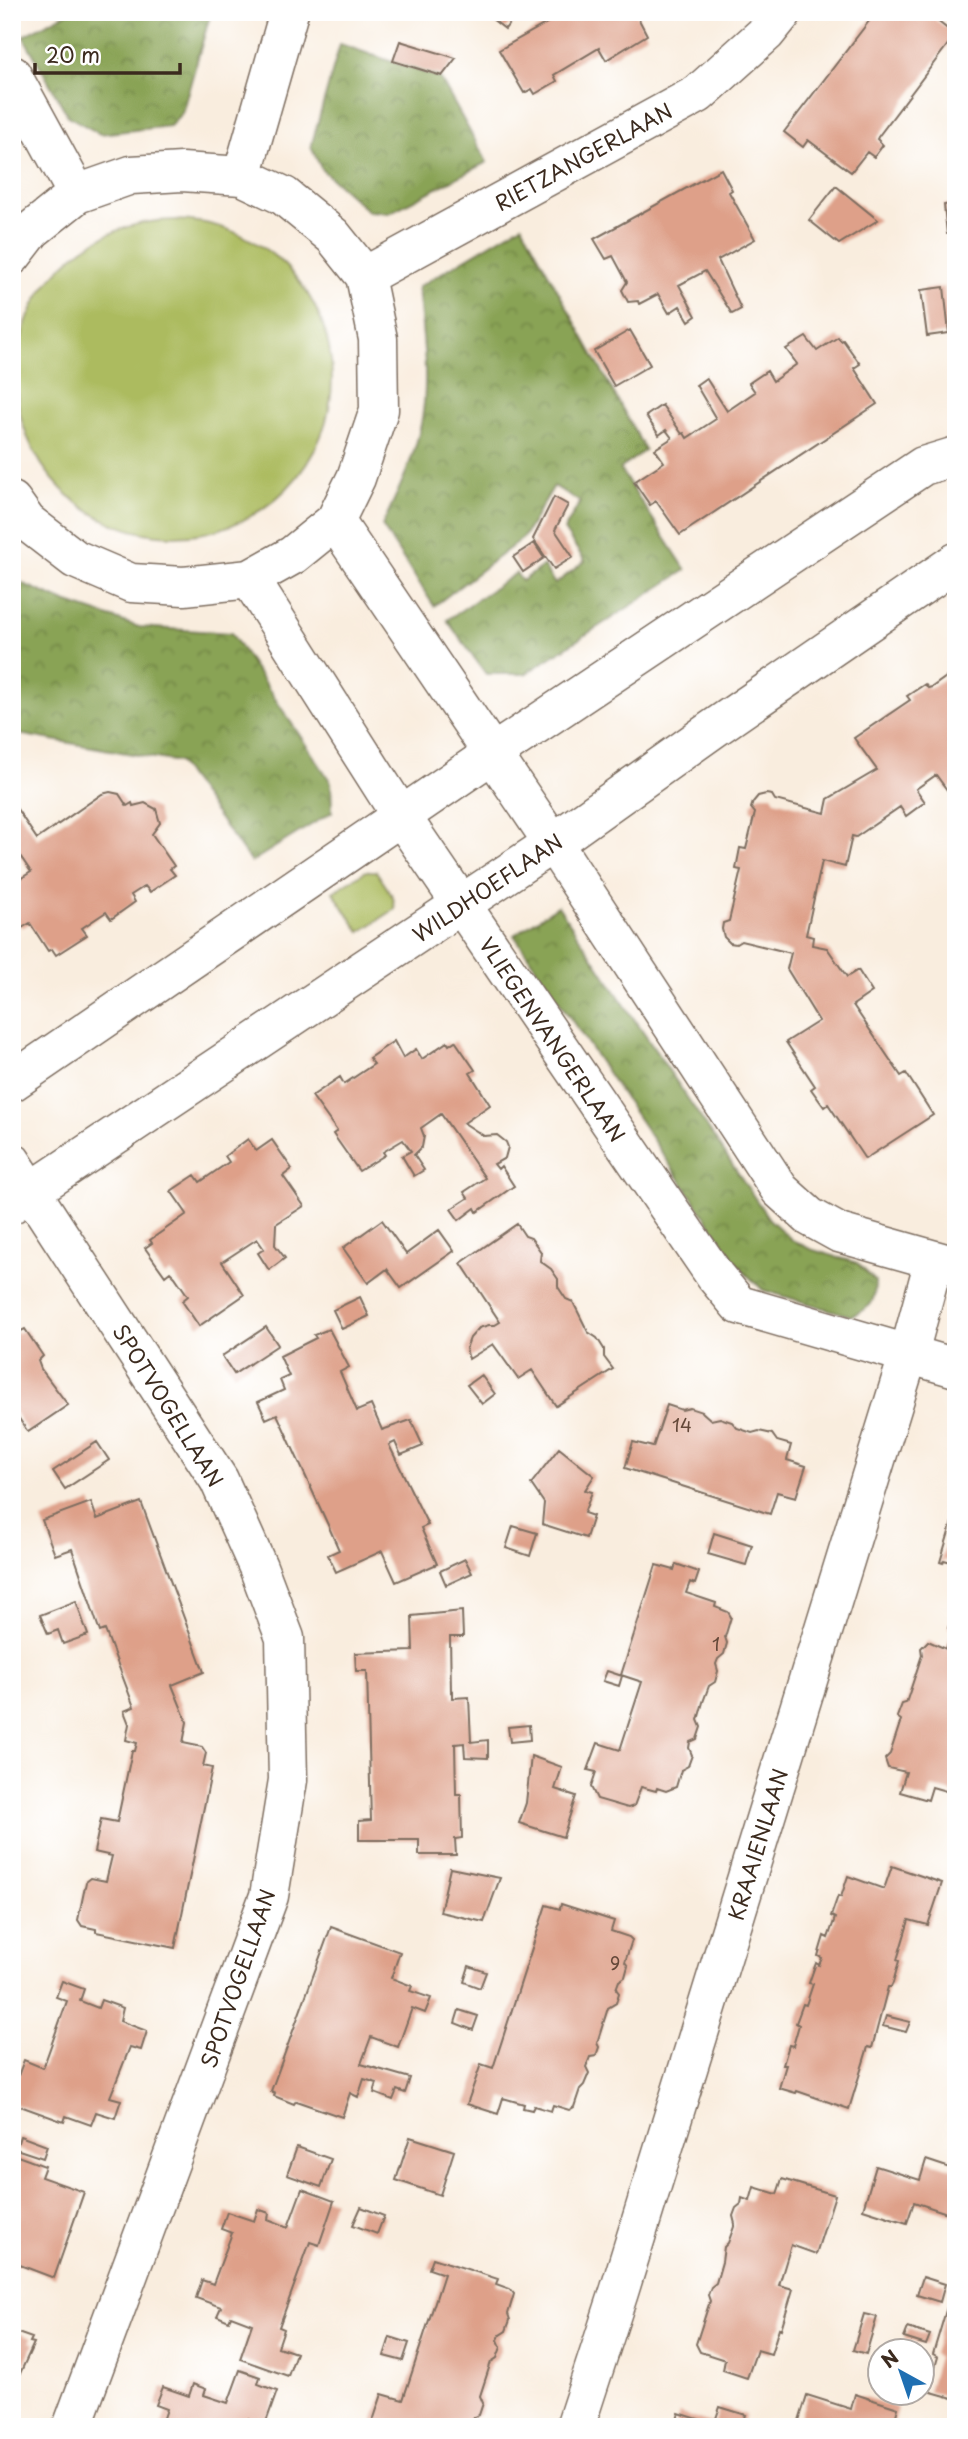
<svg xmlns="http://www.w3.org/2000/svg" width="968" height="2439" font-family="'Playpen Sans',sans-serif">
<defs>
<pattern id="forest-crowns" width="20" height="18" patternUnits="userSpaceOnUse" patternTransform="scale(1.75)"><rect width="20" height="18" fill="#89a355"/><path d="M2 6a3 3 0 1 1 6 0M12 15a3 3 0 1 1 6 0" fill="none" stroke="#718546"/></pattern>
</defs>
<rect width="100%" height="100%" fill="#fff"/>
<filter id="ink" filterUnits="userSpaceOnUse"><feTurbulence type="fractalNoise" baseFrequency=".0143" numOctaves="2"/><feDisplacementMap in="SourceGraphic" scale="14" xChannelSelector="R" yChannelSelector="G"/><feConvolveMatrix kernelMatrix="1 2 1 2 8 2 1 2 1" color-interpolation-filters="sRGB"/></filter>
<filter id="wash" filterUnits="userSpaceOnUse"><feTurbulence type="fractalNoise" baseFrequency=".00686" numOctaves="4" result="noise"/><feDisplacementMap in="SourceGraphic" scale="28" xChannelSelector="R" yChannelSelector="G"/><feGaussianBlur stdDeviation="1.57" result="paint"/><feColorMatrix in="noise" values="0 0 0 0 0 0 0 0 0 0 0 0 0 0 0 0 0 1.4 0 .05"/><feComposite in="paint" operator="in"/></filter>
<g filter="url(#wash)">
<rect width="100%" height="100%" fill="#f9edde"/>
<path fill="#acbb5e" stroke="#74723e" stroke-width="2" d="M16 378a158 158 0 1 1 316 0a158 158 0 1 1-316 0Z
M366,871h10l17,26 2,12 -35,23 -27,-40z"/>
<path fill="url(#forest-crowns)" stroke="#62663a" stroke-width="2" d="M69,12h142l-29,101 -12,13 -70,8 -32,-18 -45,-80z
M340,44l100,34 47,84 -98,51 -21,-2 -46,-41 -11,-23z
M522,225l123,225 -25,19 66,101 -161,104h-39l-39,-54 69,-47 6,8 21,-15 12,18 30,-23 -21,-31 16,-28 -26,-16 -31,52 -89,68 -52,-80c15,-33 32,-66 39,-102 9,-45 1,-92 -3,-137z
M12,579l53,23 74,25 92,6 100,149 1,30 -81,50 -73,-100 -166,-29z
M558,906l211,313 23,21 18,9 47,14 18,18c0,23 -3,26 -24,35l-88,-26 -23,-22 -226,-333z"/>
<g id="blocks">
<path fill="#dea089" d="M489,12h29l-13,17 -18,-14z
M548,12h87l12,23 -41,25 -7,-12 -45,27 3,6 -22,13 -3,-5 -8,4 -25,-43 53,-30z
M876,12h50l29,23 -77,102 -1,2 6,6 -9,12 -7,-5 -16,20 -43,-32 -5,7 -19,-15z
M400,41l56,17 -14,18 -49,-15z
M721,169l11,21 -3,2 26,47 -37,21 23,49 -9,5 -27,-43 -26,14 17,31 -7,5 -9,-15 -11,7 -11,-19 -19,10 -1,-3 -10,1 -6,-12 5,-8 -14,-26 -7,3 -12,-20z
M836,186l42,34 -39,24 -30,-24z
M956,203v30l-9,1 -3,-29z
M944,287l5,46 -22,3 -6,-46z
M630,330l20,35 -36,21 -20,-35z
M806,337l11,14 21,-14 3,4 2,-1 17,24 -6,4 23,36 -197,131 -24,-34 -6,4 -16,-23 30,-20 -9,-13 17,-11 -6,-8 -7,5 -13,-19 16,-11 20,29 2,-1 3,5 29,-19 -20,-34 10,-7 21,33 28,-19 -6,-9 18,-12 6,10 24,-17 -11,-15z
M554,497l14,8 -13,25 18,27 -19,12 -21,-30z
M534,543l10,15 -21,14 -10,-15z
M956,670v92l-2,1 2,21 -9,6 -11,-15 -20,14 9,13 -19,14 -6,-9 -44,30 -4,-1 -7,31 -23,-6 -16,74 7,2 -1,8 15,3 20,29 11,-7 14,22 -19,13 48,71 5,-3 27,42 -68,44 -37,-55 -4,3 -13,-18 4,-3 -29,-44 33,-21 -32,-52 4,-16 -50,-12 -5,3 -6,-1 -6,-6 -2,-8 1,-6 6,-2 12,-51 -5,-1 4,-21 6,1 9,-36 -4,-5 2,-6 5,-6 8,-2 6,1 3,5 50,13 3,-14 49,-29 -23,-32 56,-38 -3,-4 18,-12 3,4 4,-1z
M110,792l9,2 8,12 5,-3 1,3 12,-3 11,6 4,14 -8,11 22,32 -4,3 5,6 -25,17 -5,-6 -14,9 4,7 -24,17 -5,-7 -24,16 5,7 -31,20 -4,-6 -4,2 -18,-28 -8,5 -10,-15 2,-20 -2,-9 19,-12 -19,-28v-32l5,-3 20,30 65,-45z
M394,1041l9,17 13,-9 6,10 25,-17 2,3 6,-4 20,29 -5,3 20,32 -26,18 20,13 13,-1 9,7 2,5 -3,11 -11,6 4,5 3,-3 13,20 -37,26 -2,-4 -16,12 -8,-11 17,-11 -4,-6 21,-14 -44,-64 -20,14 3,8 -2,11 -8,8 10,15 -10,6 -12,-20 9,-5 -8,-11 -20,12 2,3 -26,16 -26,-37 4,-3 -25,-35 28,-19 4,7 30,-20 -5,-6z
M248,1139l8,12 16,-11 20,29 -9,7 21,30 -28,18 -1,21 10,13 -16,12 -11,-17 6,-4 -7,-10 -35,23 22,33 -45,31 -17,-25 6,-5 -13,-19 -5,-5 -5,4 -20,-28 7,-5 -2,-3 37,-26 -16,-23 24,-16 5,7 13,-9 16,-11 -4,-6z
M382,1220l24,34 33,-24 15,21 -53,37 -14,-19 -19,14 -25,-35z
M517,1224l8,12 6,2 10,14 -1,9 11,8 7,10v8l8,12 7,3 15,30 9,6 7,11v8l9,12 -57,37 -24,-36 -14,9 -25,-35 -24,15 -3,-10 4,-11 9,-10 10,-3h6l5,-3 -39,-59z
M360,1297l9,19 -27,13 -9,-19z
M266,1327l12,18 -44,29 -12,-18z
M25,1329l18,27 -5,5 3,8 27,36 -40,27 -16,-24v-76l3,-2 2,3z
M329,1329l20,38 -9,5 17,39 14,-6 11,25 29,-10 12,26 -22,9 -6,-13 -6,3 39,80 -7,3 16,36 -41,18 -14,-31 -46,21 -8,-17 11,-5 -11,-25 -51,-111 -11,5 -8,-17 26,-12 -4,-10 9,-4 -9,-20 36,-18 -2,-3z
M481,1375l14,19 -13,10 -15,-19z
M667,1405l15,5 8,-2 12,4 9,8 9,-2 12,4 5,6 15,5 7,-2 13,3 5,7 14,4 -4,15 19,6 -10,31 -19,-5 -7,22 -145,-46 8,-26 20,5z
M97,1442l12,18 -44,29 -12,-18z
M559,1448l35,28 -9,14 7,2 -8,21 9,3 -7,22 -44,-14 2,-21 -13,-19z
M91,1502l6,17 44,-17 63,170 -32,13 15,37 -4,21 19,4 4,6 -3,13 9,2 -37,180 -79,-16v-3l-14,-3 -4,-6 8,-38 5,-4 15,3 6,-25 -18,-4 7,-33 16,3 15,-71h3l2,-8 -11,-3 3,-16 -5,-13 10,-4 -29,-77 -5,2 -28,-83 -17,6 -13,-35z
M956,1520l-1,43 -11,-3 -1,3 -3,-1 12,-40z
M513,1526l24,7 -7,23 -24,-8z
M714,1533l38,12 -6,20 -38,-11z
M465,1559l7,14 -26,12 -6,-14z
M676,1564l23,8 -4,12 -5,-2 -4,11 30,10 -1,4 13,5 3,5 -6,20 2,6 -3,11 -6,5 -2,5 2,7 -3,11 -6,4 -6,16 -5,18 3,7 -4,12 -7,3 -1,6 3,7 -4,11 -7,4 -5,17 -10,4 -9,-3 -1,3 -15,-4 -7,19 -6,2 -31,-9 -6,-12 5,-15 -8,-2 10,-27 22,7 22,-68 -21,-7 35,-110 18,5z
M76,1601l12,34 -25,9 -5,-14 -10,4 -8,-19z
M956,1605v189l-24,-7 -4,13 -28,-8 6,-20 -18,-4 -3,-9 5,-5 11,-34 -4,-3 5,-13 4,-1 16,-48 -1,-7 7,-7 18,8 6,-19 -4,-2z
M462,1611l1,26h-13l1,55 2,-1v7l16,-1 2,45 17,-2v18l-23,-1 -1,-14 -9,1 1,50h5l1,44 -7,1 1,16h-37v-15h-60v-19l12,-1 -4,-149h-11l-1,-18 58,-2 -1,-35z
M607,1671l15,5 -3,10 -16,-5z
M529,1725l1,15 -20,2 -2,-15z
M531,1756l31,11 -7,22 21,7 -13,41 -44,-14 7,-20z
M892,1866l50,17 -14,42 -19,-5 -12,40 2,1 -6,22 -2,4h-3l-16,61 -4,-1 -19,62 -52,-18 -1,2 -17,-5 7,-23h-3l6,-20 4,1 6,-21 -3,-2 7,-19 3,1 7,-21 -4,-1 7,-20 3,2 3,-7 -4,-2 6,-20 4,2 7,-20 -4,-2 7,-20 3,1 7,-21 36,13z
M450,1868l50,10 -16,44 -44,-10z
M561,1904l53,17 -3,10 18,6 3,3 -7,22 3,4 -3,11 -6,4 -3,8 3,4 -3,10 -8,5 -11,35 2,4 -3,9 -6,1 -4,10 3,6 -5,12 -4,4 -6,18 -5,3 -16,-5 -2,6 -17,-5 -2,4 -9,-2 1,-4 -21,-6 -5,16 -31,-10 14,-40 12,4 53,-163 14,4z
M331,1927l69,25 -9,26 21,8 -2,5 21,7 -6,15 -13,-5 -14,39 -27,-10 -10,27 49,14 -5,15 -8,-3 -4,10 -19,-7 3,-10 -13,-4 -6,18 -8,-4 -8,24 -46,-16 -2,3 -20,-8 1,-3 -4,-2z
M469,1966l17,6 -6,16 -16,-6z
M62,1981l22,8 -4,12 18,7 3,-8 22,8 -3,13 27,10 -6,19 -11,-3 -20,50 11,3 -6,18 -19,-6 -5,13 -25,-9 -2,6 -52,-19v-11l12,-32 19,8 24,-67 -11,-4z
M459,2010l19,6 -5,14 -18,-7z
M886,2016l24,6 -4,10 -23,-6z
M20,2136l27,10 -4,12 -27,-9z
M410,2137l44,14 -14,44 -44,-15z
M297,2147l34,12 -10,28 -34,-12z
M12,2154l33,12 -4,11 43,15 -30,86 -42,-16z
M926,2160l30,10v37l-3,8 -39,-13 -7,21 -44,-14 13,-43 44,14z
M782,2179l53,16 -19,59 -25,-9 -12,40 14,4 -12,40 -2,-1 -8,26 -14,-4 -10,28 -24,-8 2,-10 -25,-8 -4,-8 14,-43 -2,-6 3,-8 5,-4 6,-21 2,-15 4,-4 7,-19 -2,-8 3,-8 5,-4 1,-6 8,3 4,-14 23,7z
M302,2189l32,12 -15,44 -9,-3 -31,85 5,2 -6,18 18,6 -8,23 -48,-17 12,-35 -21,-8 -2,5 -12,-5 4,-9 -25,-9 6,-18 11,4 19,-51 -11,-4 6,-17 27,9 4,-12 11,4 -1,6 20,8z
M361,2207l23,9 -7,18 -24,-9z
M433,2258l65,21 -2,5 14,5 4,5 -6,20 2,6 -4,11 -6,4 -2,5 3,7 -4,11 -6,4 -11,34 3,7 -4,12 -6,3v9h-102l11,-33 21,6 41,-126 -15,-5z
M923,2277l22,7 -5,18 -23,-7z
M956,2277v122l-28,-8 10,-34 -5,-3z
M864,2314l13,3 -11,37 -13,-4z
M908,2328l22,7 -4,10 -22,-7z
M12,2331l20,7 -2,4 4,1 -22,48z
M390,2337l19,6 -6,18 -19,-5z
M240,2370l20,7 -2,7 19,7 -12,34 -17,-6 -3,8h-84l6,-18 -11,-4 7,-18 26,9 4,-12 13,5 -2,6 24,8z
M855,2394l43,14 -5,19h-96l10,-32 44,14z
M720,2407l26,8 -4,12h-67l4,-14 35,11z"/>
</g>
</g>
<g filter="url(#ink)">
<use href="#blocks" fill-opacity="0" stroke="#7e6e61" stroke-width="2"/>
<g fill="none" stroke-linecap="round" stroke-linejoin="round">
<g stroke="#7e6e61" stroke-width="41">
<path id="minor" d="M12,75l65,119
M242,176l47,-164
M12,256l20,-26 45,-36 54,-19 51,-3 60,4 42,20 49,40 32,40 13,63 1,71 -23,68 -21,43 -42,34 -43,24 -66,7 -53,-3 -56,-24 -48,-37 -15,-21
M365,276l333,-182 68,-61 17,-21
M335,521l218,322 227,347 30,27 29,16 117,33
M250,579l151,237 314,460 24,29 217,63
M12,1082l480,-328 431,-288 33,-10
M12,1162l207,318 39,87 27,71 3,142 -19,116 -197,531
M12,1204l541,-361 160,-114 243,-167
M575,2427l44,-135 290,-939 25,-93"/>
</g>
<use href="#minor" stroke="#fff" stroke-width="38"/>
</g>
</g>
<g text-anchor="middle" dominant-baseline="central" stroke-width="5" stroke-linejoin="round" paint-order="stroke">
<g font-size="18" fill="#644839">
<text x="682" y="1424">14</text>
<text x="716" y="1643">1</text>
<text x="615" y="1962">9</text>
</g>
<g font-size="21" fill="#3b2a1e" stroke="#fff">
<text transform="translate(583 156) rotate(-29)">RIETZANGERLAAN</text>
<text transform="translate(487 887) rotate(-34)">WILDHOEFLAAN</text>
<text transform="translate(553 1039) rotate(56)">VLIEGENVANGERLAAN</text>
<text transform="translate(169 1405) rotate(58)">SPOTVOGELLAAN</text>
<text transform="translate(757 1844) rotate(-73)">KRAAIENLAAN</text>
<text transform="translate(237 1978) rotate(-71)">SPOTVOGELLAAN</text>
</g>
</g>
<rect width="968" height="2439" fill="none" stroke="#fff" stroke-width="42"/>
<g transform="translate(901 2372) rotate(320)"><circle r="33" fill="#ffffff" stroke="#b1aaa5" stroke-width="2"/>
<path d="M0-5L12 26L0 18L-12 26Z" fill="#1f6fb2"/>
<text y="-10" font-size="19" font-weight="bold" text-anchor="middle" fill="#3b2a1e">N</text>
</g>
<path d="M35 63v10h145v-10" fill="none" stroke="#3b2a1e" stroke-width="3.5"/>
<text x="46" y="63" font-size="21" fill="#3b2a1e" stroke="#ffffff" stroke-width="5" paint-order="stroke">20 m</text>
</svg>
